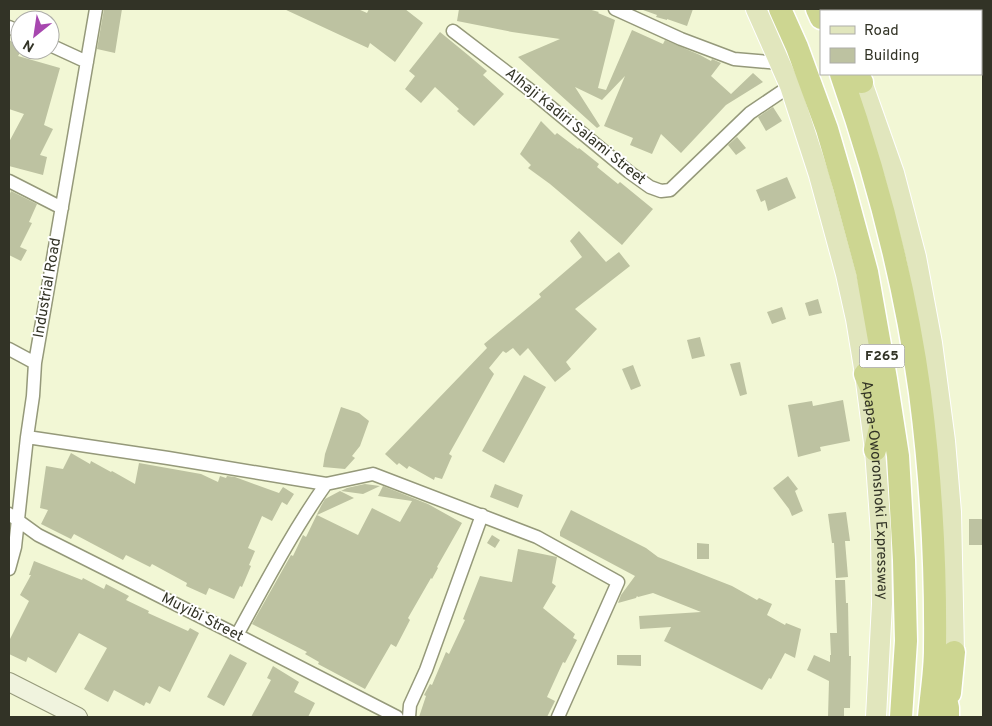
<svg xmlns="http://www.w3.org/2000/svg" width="992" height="726" font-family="Overpass,sans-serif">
<rect width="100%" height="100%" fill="#f2f7d5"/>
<path fill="#bdc2a1" d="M104,9h18l-7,44 -18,-4z
M284,9h74l9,4 2,-4h36l18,14 -28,39 -25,-19 -2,5z
M459,9h129l11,3 -1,1 17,7 -17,68 8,2 26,-60 31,14 2,-4 35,15 11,6 1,-2 9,4 -10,13 20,18 22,-21 10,9 -37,23 -45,48 -20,-19 -9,20 -22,-9 3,-7 -29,-12 21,-50 -23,24 -27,-13 25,39 -3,2 -79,-71 42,-18 -48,-7 -55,-11z
M644,9h49l-6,17 -20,-7v1l-11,-3 1,-2 -14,-5z
M440,32l28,23 19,16 -4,4 21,19 -30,32 -17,-15 2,-2 -24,-22 -14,16 -16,-14 10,-13 -6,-5z
M9,40l11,6v4h2l-4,6 42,12 -16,57 9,4 -13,26 7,2 -4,18 -34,-9v-24l15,-28 -15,-5z
M773,107l9,14 -16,10 -8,-14z
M541,121l14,14 2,-2 21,16 1,-1 20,16 -2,3 21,17 2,-2 33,27 -31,36 -72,-61 -22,-16 3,-3 -11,-11z
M737,137l9,11 -10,7 -8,-10z
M787,177l9,21 -28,13 -3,-11 -4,2 -5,-12z
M11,191l26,13 -8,18 3,1 -12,24 7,3 -6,11 -12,-6v-59z
M579,231l27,31 13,-10 11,14 -55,43 22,20 -31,33 5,7 -16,13 -27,-34 -8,8 -7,-8 -7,5 -3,-2 -14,17 5,6 -45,80 3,2 -10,23 -7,-2 -1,3 -25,-14 -2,3 -8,-6 -2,2 -12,-11 102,-106 -3,-4 57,-47 -2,-3 43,-37 -12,-16z
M818,299l4,14 -13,3 -4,-13z
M782,307l4,12 -14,5 -5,-12z
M700,337l5,19 -13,3 -5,-19z
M740,362l7,32 -7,2 -10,-32z
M633,365l8,21 -10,4 -9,-21z
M524,375l22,12 -42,76 -22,-12z
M843,400l7,41 -30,6 1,4 -23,6 -10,-52 24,-4 1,5z
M341,407l18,6 10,8 -9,25 -8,10 3,2 -10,11 -22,-2 2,-13z
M71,453l19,11 1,-3 20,11 1,-1 23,13 4,-21 62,11 17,8 2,-6 6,2 1,-2 8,1 44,16 4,-6 11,7 -7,11 -5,-3 -10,19 -10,-5 -14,32 7,3 -6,14 2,1 -9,21 -2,-1 -6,13 -25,-11 -3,7 -20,-9 1,-3 -35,-19 -2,3 -24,-12 -3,5 -49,-26 -3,5 -30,-15 7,-14 -8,-2 6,-42 17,3z
M788,476l10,13 -3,2 8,20 -11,5 -3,-7 -16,-21z
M365,484l15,2 -17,8 -22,-3 6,-3z
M495,484l28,11 -5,13 -28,-11z
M383,486l45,18 34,19 -25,44 1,1 -6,11 -1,-1 -23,40 2,2 -14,27 -5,-3 -26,45 -47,-25 1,-2 -14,-8 2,-2 -55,-28 39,-69 2,1 10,-21 3,2 15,-31 4,-7 15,-8 14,7 -37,17 41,20 14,-27 28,14 12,-21 -34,-5z
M571,510l75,38 12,9 74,29 25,14 2,-2 13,6 -5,11 18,10 1,-2 15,6 -6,29 -10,-5 -14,26 -2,-1 -7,12 -98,-49 7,-14 -31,2 -1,-13 62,-4 -48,-19 -15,4 -1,-1 -1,2 -18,5 3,-8 14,-19 -75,-40v-4z
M846,512l4,29h-5l3,36 -12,1 -2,-35h-2l-4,-29z
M969,519h14v26h-14z
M492,535l8,5 -5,8 -8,-5z
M697,543l12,1v15h-12z
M518,549l39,8 -5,26 4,3 -13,22 32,26 -2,4 4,2 -12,23 -2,-1 -16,35 8,4 -8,16h-128l7,-21 -2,-1 6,-11 2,1 14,-33 3,2 16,-34 -2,-1 17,-43 32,6z
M34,561l48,19 1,-2 21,11 2,-5 23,12 -3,4 23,11 -1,2 40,18 2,-3 9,5 -29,59 -11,-6 -9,18 -4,-2 -2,4 -30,-16 -6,12 -24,-13 23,-41 -28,-15 -23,40 -28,-16 -2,5 -17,-8v-13l20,-40 -9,-6 11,-20h-2z
M835,580h10l1,23h2l1,53h2l-1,52h-6v9h-16l1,-36 -22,-11 7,-15 16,7v-7h1l-1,-22h7z
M230,654l17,9 -23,43 -17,-9z
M617,655h24v11l-24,-1z
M273,666l26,16 -5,10 21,11 -7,14h-57l20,-37 -4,-2z"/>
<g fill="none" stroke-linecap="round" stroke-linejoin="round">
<g stroke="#95997a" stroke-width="15">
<path id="street" d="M615,9l66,30 53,20 46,4
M9,27l11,5
M453,31l77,59 99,82 21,15 11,4 9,-1 80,-77 40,-27
M50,45l37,17
M9,181l53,27
M9,349l26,14
M27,437l141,21 158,26
M9,514l29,21 199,100 160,82
M9,569l6,-22 12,-110 6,-41 2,-33 61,-354
M237,635c28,-51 55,-103 89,-151l47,-10 164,63 81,45 -60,135
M409,717l1,-12 16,-35 56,-155"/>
</g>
<g stroke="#95997a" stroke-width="20">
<path id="secondary" d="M9,682l69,35"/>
</g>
<g stroke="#fff" stroke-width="22">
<g id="primary">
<path id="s1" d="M756,9l34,77 29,89 27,99 10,45 9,55 10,76 6,82 1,72 -6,113"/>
<path d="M837,9l1,2"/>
<path d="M859,74l35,99 22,84 16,86 13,98 6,71 3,140 -1,16"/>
</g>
</g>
<g stroke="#fff" stroke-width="25">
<path id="highway" d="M780,9l17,38 30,82 17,58 23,85 19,107 12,77 6,104 2,81 -5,76
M817,9l4,9
M841,74c36,103 64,210 79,319 11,85 16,171 15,256 0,23 -4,46 -6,68
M857,74l5,8
M865,374l19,43
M875,450l8,-35 1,-13
M940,672l8,36v9
M950,693l4,-41"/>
</g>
<use href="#street" stroke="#fff" stroke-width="12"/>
<use href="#secondary" stroke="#f0f3de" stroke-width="18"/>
<use href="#primary" stroke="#e1e6bd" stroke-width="20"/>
<use href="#highway" stroke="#cdd691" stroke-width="22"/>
</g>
<g text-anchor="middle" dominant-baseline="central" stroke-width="4" stroke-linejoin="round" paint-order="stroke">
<rect fill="#fff" stroke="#707067" stroke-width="1" x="859.5" y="344.5" width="45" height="23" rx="4"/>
<g font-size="14" font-weight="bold" fill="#323326">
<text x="882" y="356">F265</text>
</g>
<g font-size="15" fill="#323326" stroke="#fff">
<text transform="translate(575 127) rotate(39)">Alhaji Kadiri Salami Street</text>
<text transform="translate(48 288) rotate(-80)">Industrial Road</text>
<text stroke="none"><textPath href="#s1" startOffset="499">Apapa-Oworonshoki Expressway</textPath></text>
<text transform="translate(202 618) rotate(27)">Muyibi Street</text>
</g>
</g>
<rect width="992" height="726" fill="none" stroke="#323326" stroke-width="20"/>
<rect x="820" y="10" width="162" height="65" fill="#ffffff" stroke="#adada8"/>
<rect x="830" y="26" width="25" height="8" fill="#e1e6bd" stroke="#adada8"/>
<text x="864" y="35" font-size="15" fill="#323326">Road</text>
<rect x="830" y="48" width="25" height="15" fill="#bdc2a1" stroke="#adada8"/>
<text x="864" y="60" font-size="15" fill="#323326">Building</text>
<g transform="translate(35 35) rotate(210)"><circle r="24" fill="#ffffff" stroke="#adada8"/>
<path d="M0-4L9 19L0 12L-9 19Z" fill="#a747af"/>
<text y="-8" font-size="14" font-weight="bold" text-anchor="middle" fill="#323326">N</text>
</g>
</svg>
